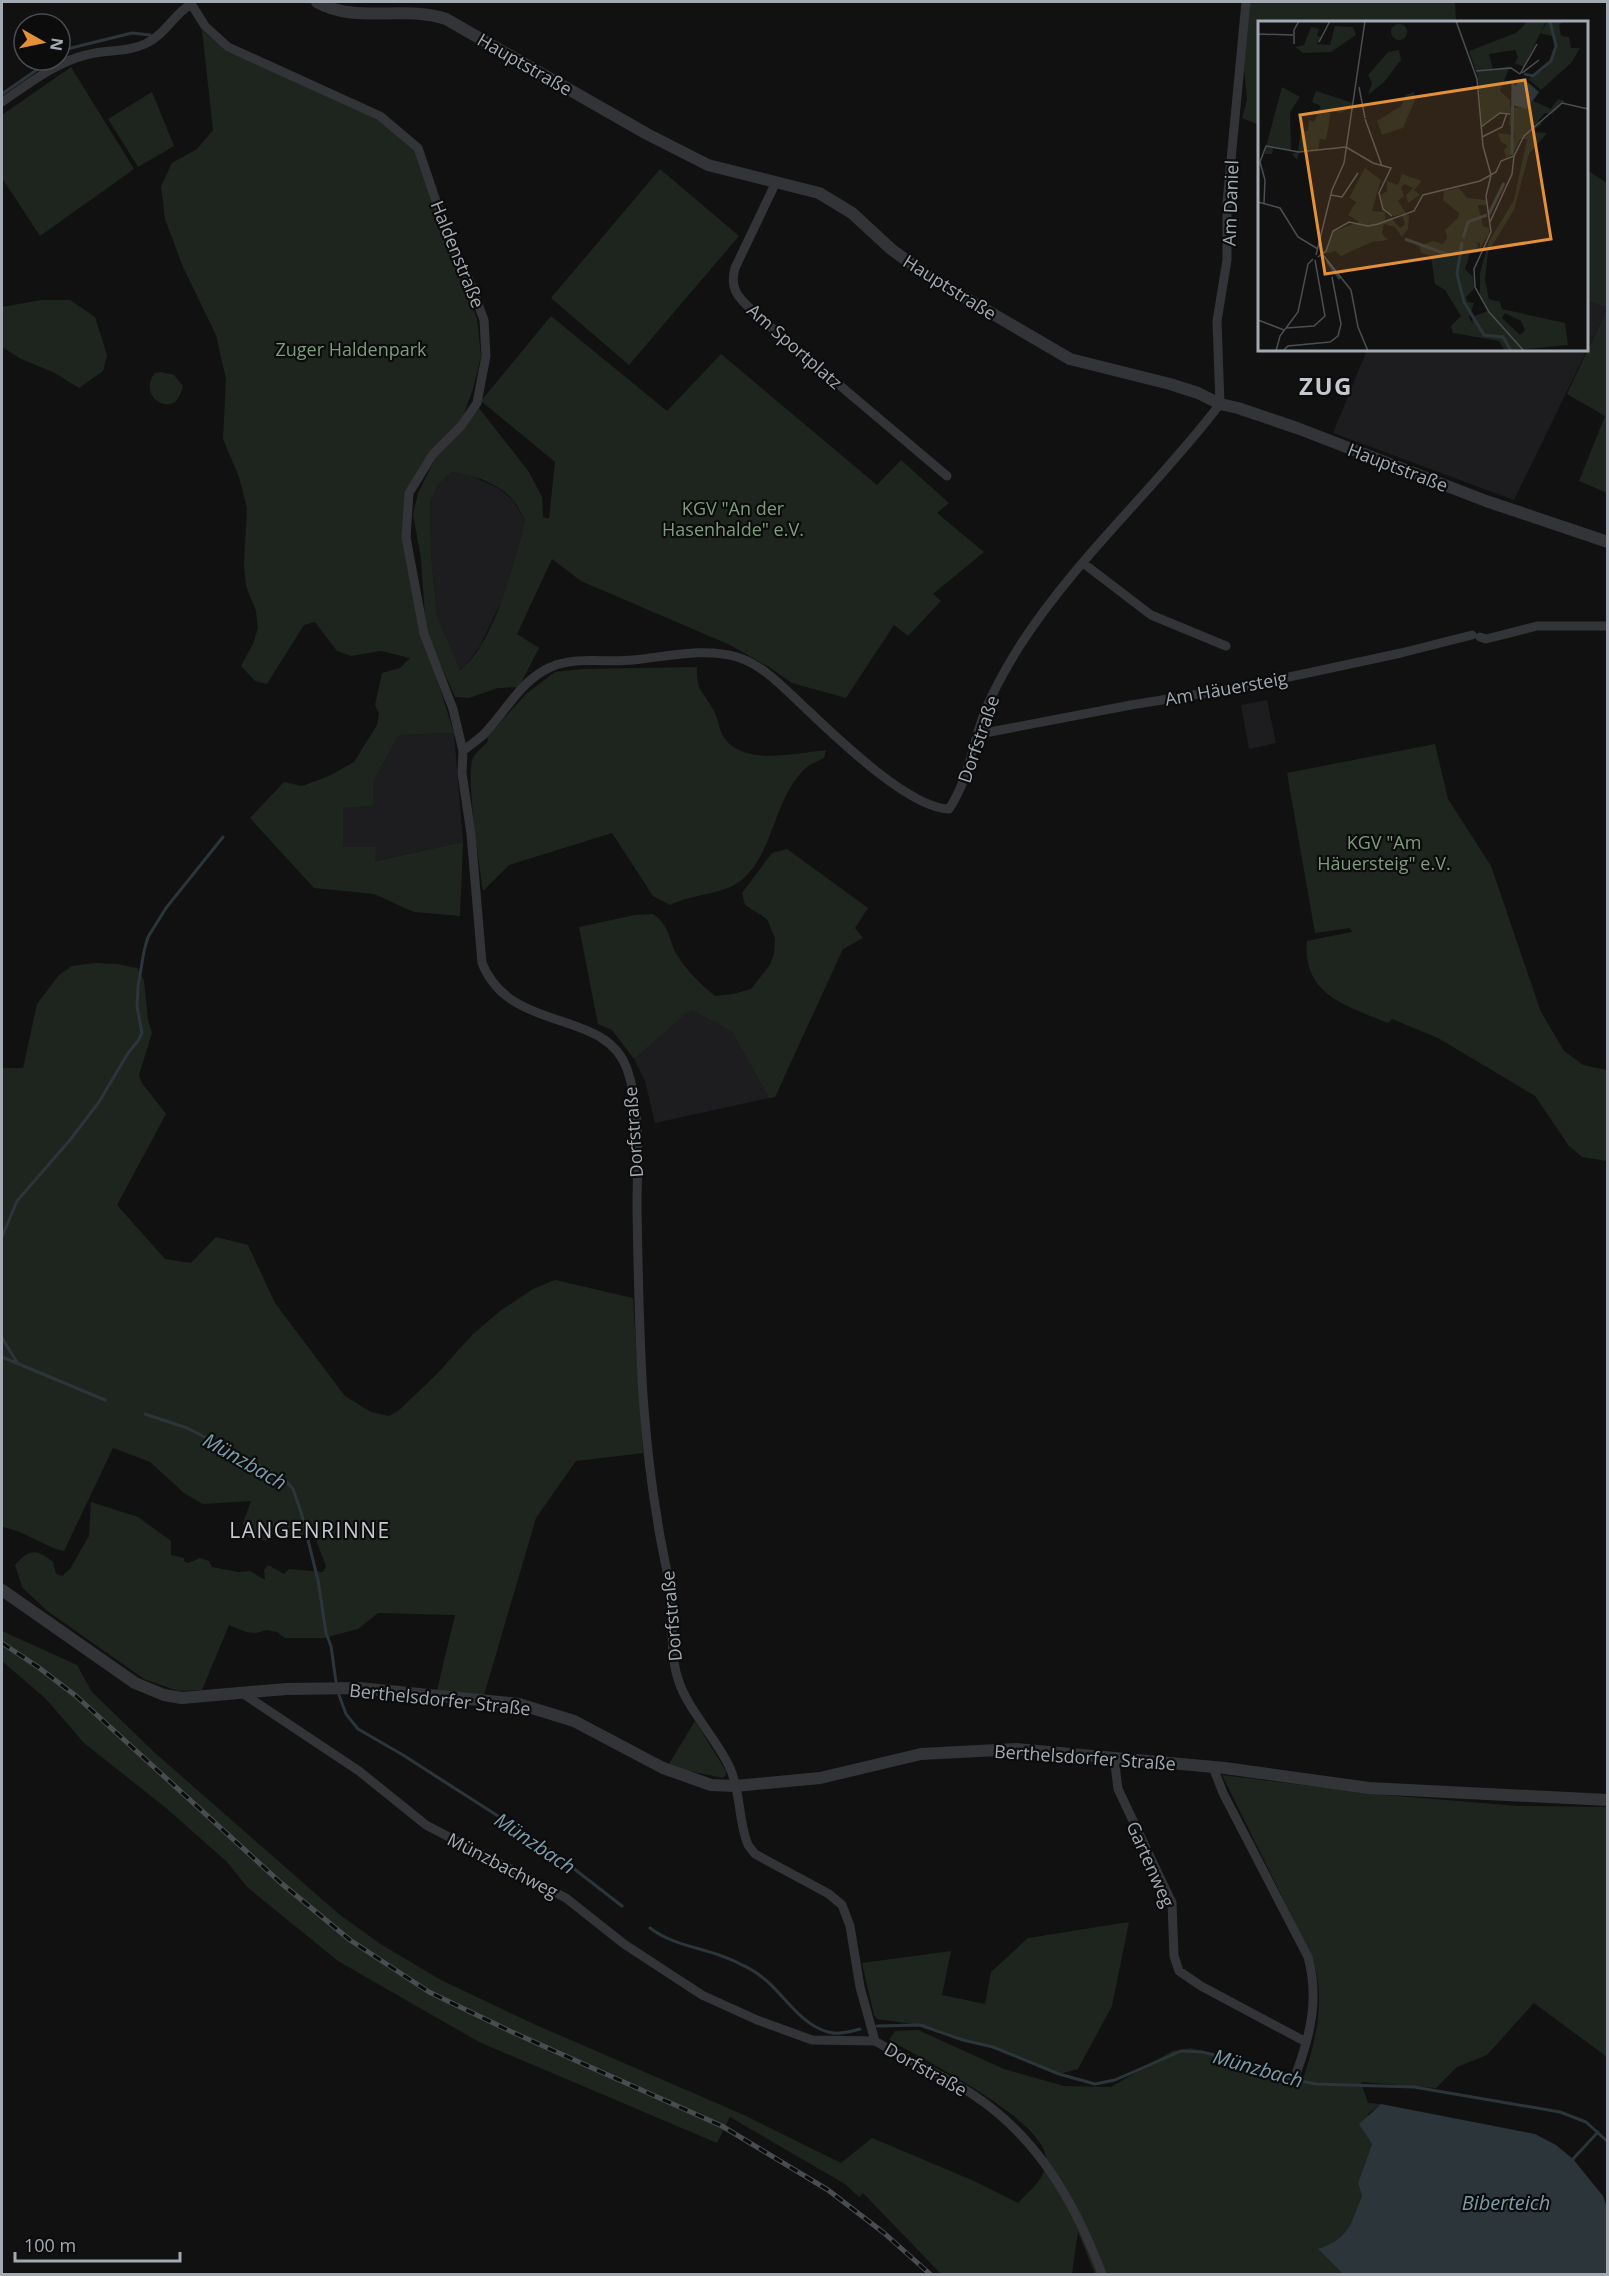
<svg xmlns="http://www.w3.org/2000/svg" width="1609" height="2276" font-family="'Open Sans',sans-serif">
<rect width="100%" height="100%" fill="#111112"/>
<path fill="#1d1d1f" d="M1587,301l20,7v1l-93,191 -181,-67 34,-83h219z
M452,472l15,2 31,14 15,12 12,21 -13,52 -10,27 -22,46 -14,19 -7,5 -22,-54 -6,-62 -1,-52 8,-17z
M1267,700l9,43 -27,6 -8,-44z
M454,733l9,109 -89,19 1,-14h-32v-39l29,-2 1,-24 26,-47z
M691,1008l41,24 37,66 -114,25 -10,-42 -11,-22z"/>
<path fill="#1e251e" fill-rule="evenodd" d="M1250,2h205l1,20h-196l-1,103 -17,-7 5,-18 -3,-32z
M202,30l24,21 151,67 39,32 32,94 29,75 4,37 -8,33 -13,35 -52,69 -4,44 26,120 24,76 -55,2 -26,47v24l-30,2v39h33l-1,14 88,-19 -3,74 -46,-4 -40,-18 -60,-6 -64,-70 34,-36 18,4 27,-10 25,-14 23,-37 2,-11 -4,-9 7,-32 18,-5 10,-10 -29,-7 -30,5 -14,-5 -22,-29 -11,3 -37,59 -12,-3 -14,-15 12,-22 5,-16 -2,-17 -10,-25 -2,-22 3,-56 -8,-31 -16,-38 3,-60 -10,-44 -33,-68 -18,-48 -4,-33 11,-23 25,-14 16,-19z
M71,67l63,102 -94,67 -38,-58v-63z
M152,92l22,54 -36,21 -30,-48z
M660,169l79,67 -110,129 -78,-67z
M1587,170l20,13v125l-20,-7z
M41,300h29l25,17 12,38 -4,16 -24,17 -26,-16 -32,-13 -19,-12v-40z
M1607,309l1,184h-1l-28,-12 26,-65 -38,-22z
M551,316l116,95 54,-57 156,131 24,-25 48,43 -12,10 47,39 -51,42 8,7 -33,35 -14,-11 -48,73 -54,-15 -23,-16 -39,-22 -149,-64 -29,-22 -35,75 22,14 -20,39 -21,1 -29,10 -14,-1 -29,-65 -5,-74 -8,-43 5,-22 18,-36 43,-49 50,64 13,25 1,20 6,2 6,-57 -74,-61zM452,472c21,3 47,11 61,28 5,6 9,15 12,21 -10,40 -31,124 -65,149l-23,-54 -6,-62 -1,-52 8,-17z
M161,372l13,3 9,11c-1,4 -3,10 -6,14 -12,13 -39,-6 -22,-27z
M697,667c-1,27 8,25 18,46 4,9 4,18 10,26 20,27 72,14 101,11l-2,8c-6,3 -12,5 -17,9 -33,29 -31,80 -63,111 -20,18 -51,15 -74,27l-17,-9 -41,-63 -103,32 -26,26c-3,-22 -18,-117 -10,-133 3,-6 11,-12 15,-17l-1,-4 39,-43 29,-22 26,-3z
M1435,744l13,55 43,67 50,146 23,39 19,14 24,5v91l-25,-4 -13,-11 -34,-50 -97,-58 -46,-19 -4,4c-41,-17 -86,-28 -81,-82l45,-9 -2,-4 -35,5 -28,-160z
M787,849l81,59 -13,20 8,10 -20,11 -68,148 -6,1 -37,-66 -41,-23 -57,50 -22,-29 -14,-6 -19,-97 56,-12 18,-1c18,12 15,28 26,44 10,15 22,27 36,38l18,-2 18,-5 19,-24 4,-11 1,-16 -8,-19 -22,-14 -3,-12 30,-40z
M95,963l22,1 20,4 7,12 4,40 4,13 -13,42 3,8 24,31 -49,91 48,54 26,4 25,-26 32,8 27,58 70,93 26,16 18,4 9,-5 37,-35 38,-42 27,-23 33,-22 22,-9 78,18 10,155 -67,8 -40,57 -52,177 -47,-5 18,-75 -77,-2 -20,16 -34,9h-39l-8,-6 -10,-2 -11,3 -10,-1 -17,-7 -27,65 -24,1 -34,-12 -98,-69 -24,-23 -7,-22c14,-16 21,-17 38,-3l3,12 6,2 8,-7 19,-33 2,-34 47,15 33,24v14l13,3v3l4,2 12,-5 9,3 3,6 26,5 12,-1 15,9 -1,-10 4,-5 16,9 5,-5 34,3 3,-6 -13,-34 -16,5 -27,-3 -4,7 -18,-4 -5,-14 8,-22 -48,3 -19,-11 -34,-31 -37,-14 -49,103c-22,-5 -40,-21 -62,-24v-459h21l14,-64 22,-29 13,-9z
M2,1631l75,34 15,27 62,60 186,163 42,30 59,35 95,45 208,90 97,48 31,-25 102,43 44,22c12,-13 31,-27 28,-46 -4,-38 -123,-98 -157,-117l6,-9 23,-1 86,39 60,17 47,1 61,-36 19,-3 113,28c13,-39 22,-79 8,-119l-90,-182 163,20 133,11 89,1v250l-73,-54 -47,52 -30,12 -21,21 -75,-6 7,21 13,1 -13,10 4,30 -14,39 4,13c-12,28 -12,41 -43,54l24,24h-248l-17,-42 -6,42h-131l-78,-81 -4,4 -14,-13 -115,-67 -13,26 -238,-101 -141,-81 -91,-74 -20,-25 -61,-54 -82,-65 -38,-44 -44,-38z
M695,1721l31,50v4l-3,3 -39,-8 -15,-6z
M1129,1922l-17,84 -34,63 -19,5 -66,-27 -30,-7 -24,-10 -19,-5 -43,-6 -3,-4 -12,-52 89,-12 -9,44 43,9 6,-32 37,-34z"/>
<path fill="#2b353a" d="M1381,2104l154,30 21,11 17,14 30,37 4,12v66h-264l-25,-25c32,-11 32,-25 44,-53l-4,-13 14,-39 -13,-20z"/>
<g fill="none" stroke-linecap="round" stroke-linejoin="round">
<path stroke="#2b353a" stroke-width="3" d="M60,54l7,-5 65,-16 18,2
M2,94l49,-34
M2,1237l15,-36 53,-61 29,-38 29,-49 10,-12 4,-8 -5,-27 1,-19 6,-36 4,-14 18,-29 57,-71
M2,1338l15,24
M2,1357l103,43
M145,1414l42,14 80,41 18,11 8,9 8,23 17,68 8,53 5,13 5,36
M339,1695l7,19 12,15 45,26 143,92 76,59
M650,1928c26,20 62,20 90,36 10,4 20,11 28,18 18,16 34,43 60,50 10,3 22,0 32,-3
M877,2026l43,-1 43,15 30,7 66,27 36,10 20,-4 66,-29 21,1 42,10 37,15 35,7 98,3 146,25 26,10 22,20
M1573,2159l25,-27"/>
<path stroke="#323437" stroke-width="9" d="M190,2l15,24 23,21 152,69 38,32 32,94 20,40 14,38 2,36 -9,47 -16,23 -28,28 -24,39 -3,44 18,97 29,75 10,42 -1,22 9,61 11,129c29,72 123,44 145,106 15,43 10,93 10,138 1,63 2,125 6,188 3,41 7,82 14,122 3,25 10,49 13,73 4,29 -1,61 8,89 9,30 39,60 52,89 11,24 8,53 18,77l7,9 74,40 13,11 8,21 10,61 15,54c32,19 66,33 97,53 66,43 103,109 130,180
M2,102c25,-17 54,-40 84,-47 20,-6 39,-2 59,-11 20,-9 29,-30 45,-39
M776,182l-41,86c-7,25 8,33 24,49l188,159
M1083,563l68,52 75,31
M1480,637l6,2 51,-13h71
M978,731l12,1 141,-27 112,-18 158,-34 71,-18
M463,751c7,-6 15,-11 21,-17 22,-23 38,-55 67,-67 25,-11 56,-4 82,-7 33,-3 71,-13 104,-3 24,7 44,28 62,45 32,30 108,106 150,107 20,-30 23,-64 36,-98 9,-22 21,-43 34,-64 57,-89 137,-159 201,-243l-3,-83 10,-61v-58l19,-200
M242,1693l117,78 67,54 140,73 58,46 78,51 55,25 55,20 63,1
M1114,1757l4,32 54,114 2,53 5,15 22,15 105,56
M1213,1767l10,26 85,164c11,40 3,76 -11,114"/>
<path stroke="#323437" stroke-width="12" d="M317,2c38,22 88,3 129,17l201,115 61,31 111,28 33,20 39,36 37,27 142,83 100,25 28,9 22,11 18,4 59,20 189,73 122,41
M2,1590l133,93 29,12 18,3 104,-9 73,-1 160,16 55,17 89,47 48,17 24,1 85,-8 101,-24 95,-5 209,19 144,20 239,12"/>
<g stroke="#494c50" stroke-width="5">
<path id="rail" d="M2,1643l36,24 38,29 205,187 69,57 79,52 83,40 210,94 106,64 56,43 46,41"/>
</g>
<use href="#rail" stroke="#0c0c0d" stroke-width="3" stroke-dasharray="9" stroke-linecap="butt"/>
</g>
<g text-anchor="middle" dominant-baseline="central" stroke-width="4.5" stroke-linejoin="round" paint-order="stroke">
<g font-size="18" fill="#a3aab2" stroke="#0c0c0d">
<text transform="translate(525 64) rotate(30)">Hauptstraße</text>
<text transform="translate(1230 203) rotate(-88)">Am Daniel</text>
<text transform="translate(458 254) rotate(68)">Haldenstraße</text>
<text transform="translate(950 287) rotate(32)">Hauptstraße</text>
<text transform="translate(795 346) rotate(41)">Am Sportplatz</text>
<text transform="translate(1398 467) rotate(21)">Hauptstraße</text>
<text transform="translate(1226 688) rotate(-10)">Am Häuersteig</text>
<text transform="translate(978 739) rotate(-71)">Dorfstraße</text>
<text transform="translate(633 1132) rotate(-94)">Dorfstraße</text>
<text transform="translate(671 1616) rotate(-95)">Dorfstraße</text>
<text transform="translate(440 1699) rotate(6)">Berthelsdorfer Straße</text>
<text transform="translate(1085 1757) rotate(4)">Berthelsdorfer Straße</text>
<text transform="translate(1151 1864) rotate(66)">Gartenweg</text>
<text transform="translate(503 1865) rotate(27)">Münzbachweg</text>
<text transform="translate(926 2069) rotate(29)">Dorfstraße</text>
</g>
<g font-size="18" fill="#7e9c7b" stroke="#0c0c0d">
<text x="351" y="349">Zuger Haldenpark</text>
<text x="733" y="508">KGV "An der<tspan x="733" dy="21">Hasenhalde" e.V.</tspan></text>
<text x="1384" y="842">KGV "Am<tspan x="1384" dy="21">Häuersteig" e.V.</tspan></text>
</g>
<g font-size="20" font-style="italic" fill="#7c9cab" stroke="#0c0c0d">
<text transform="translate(245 1461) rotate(30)">Münzbach</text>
<text transform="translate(535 1843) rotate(34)">Münzbach</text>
<text transform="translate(1258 2068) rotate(16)">Münzbach</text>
<text x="1506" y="2202">Biberteich</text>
</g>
<g font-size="21" letter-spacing="1.5" fill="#c4c8ce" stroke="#0c0c0d">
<text x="310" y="1530">LANGENRINNE</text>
</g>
<g font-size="24" font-weight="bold" letter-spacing="1.5" fill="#c4c8ce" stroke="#0c0c0d">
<text x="1326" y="385">ZUG</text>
</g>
</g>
<g transform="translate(1258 21)">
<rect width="330" height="330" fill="#111112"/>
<path d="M270,0h18l-22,46 -9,-4 3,-6 -3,-7 -26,4 4,15 17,-3 -10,25 10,9v7l17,1 6,-7 18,8 7,-10 7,2 -13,13 -7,-1 -7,8 4,3 -11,8 16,1 -18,21 -15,56 -26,42 -3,28 4,19 11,3 2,7 63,14 3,22 -63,6 -6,-10 -46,-8 -2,-7 10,-10 -16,-26 -10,-6 -4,-28 -10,-3 -2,-7 14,-5 10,3 4,-6 -2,-8 13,-12 1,-5 -16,-13 1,-9 15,-3 8,10 19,2v5h-8l5,21 6,2v6l-9,14v-5l-6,-1 4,2 -1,9h-7l-5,16 8,8 1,12 -8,8 2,5 6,1 -5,15 4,6 -1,-7 16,-6 -8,-13v-25l9,-32 25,-41 13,-61h-7l-7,15 -7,4 -2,-8 4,-4 -7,-4 -3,-9 15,2 -1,14 3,-13 -6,-12 1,-11 -8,-1 -20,14 -4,-49 -9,-26 47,-18zM247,292l16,8 4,9 -5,5 -18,-17zM306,0l-5,4 2,11 8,1 2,11h9l-9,15 -30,27 -13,-11 17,-10 11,-23 -1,-9 -15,-4 8,-12zM133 11a8 8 0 1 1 16 0a8 8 0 1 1-16 0ZM77,5l18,1 3,8 -25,17 -28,1 -8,-6 9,-2 7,-18 8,2 -2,7 5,1 -5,7 13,1zM141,29l2,10 -17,22 -16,13 4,-12 -4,-8 20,-23zM24,66l18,10 -10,15 1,39 -18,-3 -1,6h-8zM58,70l37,12v4l-13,6 -9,-2 -5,29 -6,-1 -2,11 -19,2 -2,8 -5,-6 6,-3 3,-20h7l1,-11 5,2 7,-16 -9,-4zM156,71l1,8 -12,28 -21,7 -5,-14 24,-15 5,-11zM107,147l16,12 -9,31 13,1v8l6,-2 9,10 5,-4 -3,-9h7l-1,14 -6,8 -7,-10 -11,-3 -2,10 6,6 -16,2 -31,14 -6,-5 -10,3 9,-23 25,-9 -11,-7 8,-13 -7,-4zM144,153l20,7 -8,9 6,5 -12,8 -2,-8 7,-7 -9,-4 -3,3 3,9 -6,5 8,12 -12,3 -11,-7 -2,-14 6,-4v-10l11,4z" fill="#1e251e" fill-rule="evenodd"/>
<path d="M265,57l16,14 -12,17 -15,-4 1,-18z" fill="#2b353a"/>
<path fill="none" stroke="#2b353a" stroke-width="3" d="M266,53l9,2 18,-15 5,-15 -6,-25M254,134l1,-74M231,193l15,-31M205,217l5,-16 19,-7M147,218l44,16 10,-3M204,221l-5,32 7,28 20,33 19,2 8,14M69,240l13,18"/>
<path fill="none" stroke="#4b4e52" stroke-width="1.5" d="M198,0l21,58 6,67 8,29 -5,21 5,36 -17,37 1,18 14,25 35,39M0,13l35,1M61,21l11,-21M36,23v-14l5,-9M218,50l35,-3 9,6M264,52l17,-13M262,53l17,-30M101,66l6,31M107,98l17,47M223,106l19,-14 10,1M224,116l20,-10 5,-14M88,126l27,16 18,5 -12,25 4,16 9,7M73,174l11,2 16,-24M0,181l22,6 18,29 20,12M6,182l1,-23 -5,-18 6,-16 33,6 47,-5M232,201l22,-48 2,-18M58,234l16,-65 12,-27 21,-142M65,234l28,35 7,37 10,24M60,236l8,-6 7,-20 16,-9 19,4 10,-2 36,-13 9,-16 57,-14 16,-9 5,-11 13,-5 10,-20 38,-33 26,6M0,299l26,10M28,307l28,-2 11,-10 -10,-56M18,330l4,-15 18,-24 10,-48 5,-5M25,330l5,-5 42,-4 8,-6 3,-12 -9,-47"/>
<path fill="#e49038" fill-opacity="0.15" stroke="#e49038" stroke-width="3" d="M267,59l26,159 -226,35 -25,-159z"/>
<rect width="330" height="330" fill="none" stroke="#a3aab2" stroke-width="3"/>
</g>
<rect width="1609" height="2276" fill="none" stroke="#a3aab2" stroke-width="6"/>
<g transform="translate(42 42) rotate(99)"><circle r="28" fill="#0c0c0d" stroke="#484b4f" stroke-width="1.5"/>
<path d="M0-4.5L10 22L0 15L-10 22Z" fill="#e49038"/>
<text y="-9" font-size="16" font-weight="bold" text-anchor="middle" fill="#a3aab2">N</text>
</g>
<path d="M15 2252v9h165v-9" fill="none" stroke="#a3aab2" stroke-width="3"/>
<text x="24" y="2252" font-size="18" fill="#a3aab2" stroke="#0c0c0d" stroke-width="4.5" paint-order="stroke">100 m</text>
</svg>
